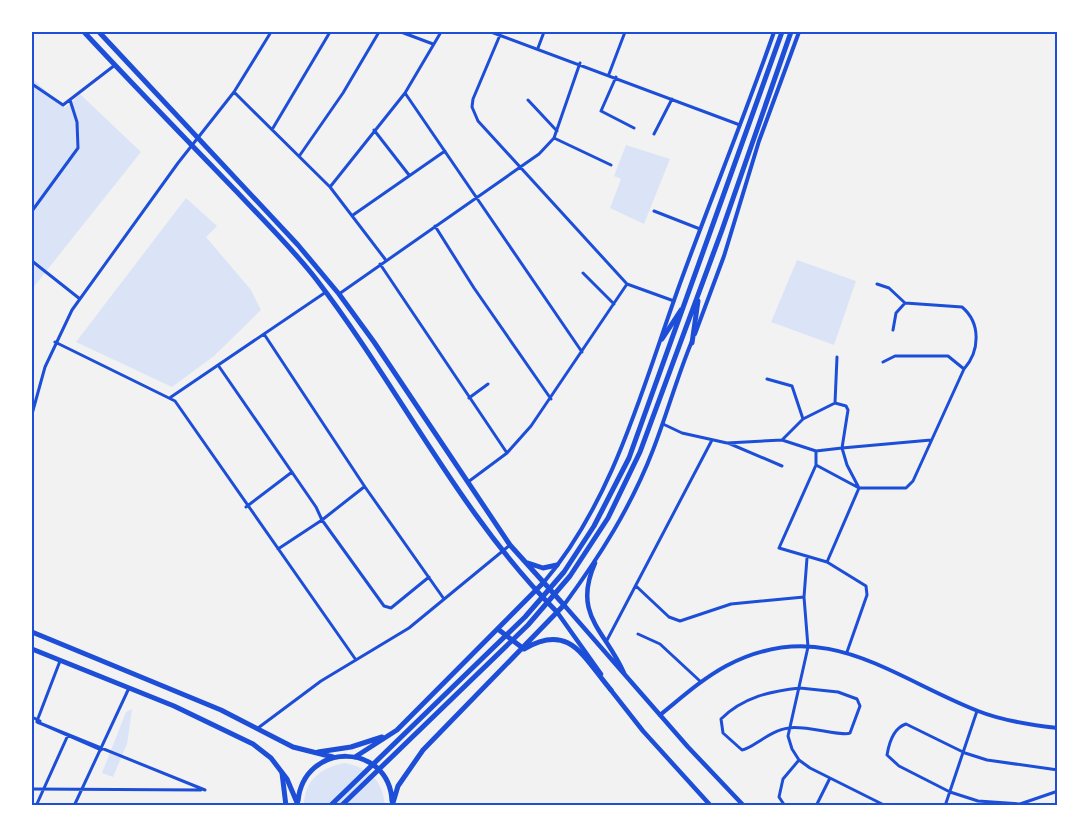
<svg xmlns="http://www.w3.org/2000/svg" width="1089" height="837" font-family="Barlow,sans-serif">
<rect width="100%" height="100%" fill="#f2f2f2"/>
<path fill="#dbe4f7" d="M32,78l33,30 15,-14 61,58 -109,137z
M626,145l44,14 -26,65 -34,-16 11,-29 -7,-3z
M186,198l31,28 -11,11 45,53 10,20 -47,46 -42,31 -96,-45z
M797,260l59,21 -22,64 -63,-23z
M132,709l-5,35 -14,33 -11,-4 24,-61z
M345,763c24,5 38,17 40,43h-81c0,-26 18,-39 41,-43z"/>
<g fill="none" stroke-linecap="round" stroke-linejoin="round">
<path stroke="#1d4ed8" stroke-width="3" d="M401,32l32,12
M491,32l249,93
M500,35l-27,64 -1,8 6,14 149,163 47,17
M538,48l6,-16
M609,74l16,-42
M616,77l-15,34 33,17
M32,84l31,21 52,-40
M234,92l96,95 55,72
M405,93l177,259
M528,100l29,31
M273,128l57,-96
M374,130l35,45
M654,134l18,-35
M554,138l57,27
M300,155l43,-62 36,-61
M330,187l75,-94 36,-61
M32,211l46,-63 -1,-26 -7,-22
M654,211l46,18
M353,215l92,-64
M435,226l39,62 77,111
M32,261l48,38
M380,264l127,189
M583,273l31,31
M877,284l12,4 16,15 57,4c19,16 18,44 2,62l-16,-13h-53l-12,6
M339,294l200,-140 15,-16 26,-75
M893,330l3,-17 9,-10
M264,334l101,153 79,112
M55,342l120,59 181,259
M218,365l98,142 6,13 62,86 7,2 38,-31
M767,379l25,7 11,33
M171,397l155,-105
M469,398l19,-14
M835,403l11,3 2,4 -6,38 89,-8
M32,414l13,-47 27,-57 106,-147 56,-71 37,-60
M663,424l19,9 45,10 55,-3 34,11v14l-37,83 48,14 39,24 1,9 -20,57
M782,440l21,-21 32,-16 2,-46
M728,443l54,23
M816,451l26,-3 5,17 12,23 -32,74
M816,465l43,23h47l7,-7 51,-112
M468,482l39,-29 24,-27 96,-142
M246,507l46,-35
M278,549l44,-29 42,-33
M807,558l-3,39 4,50 -20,89 4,13 7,11 11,8 76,38
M636,586l33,31 11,4 51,-17 73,-7
M638,634l22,10 41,38
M606,642l106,-202
M800,688l38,4 19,7 3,7 -10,27c-6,4 -46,-8 -61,-5 -19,2 -37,21 -47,22l-19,-17 -2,-14c22,-22 50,-28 79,-31z
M32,717l8,4
M37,721l23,-60
M258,728l63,-47 88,-53 101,-83
M101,750l-64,-28 168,68
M1058,770l-71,-10 -22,-7 -59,-29c-13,4 -17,19 -19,31l12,11 51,26 28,9 42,3 38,-13
M32,789l169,1
M36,806l32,-71
M74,806l55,-118
M785,806l-6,-9 4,-18 16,-19
M816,806l14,-28
M945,806l32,-95"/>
<path stroke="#1d4ed8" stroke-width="4" d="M695,334l29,-78 35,-115 40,-109
M544,582c72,-85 100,-201 138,-304 30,-82 63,-163 92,-246
M564,605c36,-49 67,-98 89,-155 14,-36 24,-73 39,-109
M660,715c21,-17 42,-36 66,-49 98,-52 165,11 252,45 25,10 52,14 80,17"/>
<path stroke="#1d4ed8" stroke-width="4.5" d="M595,563c-23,52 10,67 29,110
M564,605l124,142 56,59
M557,612l44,62
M610,689l33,42 68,75"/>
<path stroke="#1d4ed8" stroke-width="5" d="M84,32c50,54 102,107 153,160 27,29 55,56 79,87 83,108 144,236 241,333
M99,32l199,213 41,49 35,48 136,203 54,60 -141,145 -25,36 -6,20
M528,563l15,5 14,-3
M499,630l25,19c46,-27 59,8 87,41
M32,632l189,78 72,37 40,10
M32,649l142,57 79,38 18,14 16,21 11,26
M318,752l33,-5 31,-10
M355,757l42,-27 146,-147
M298,801c6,-60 91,-59 94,0"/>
<path stroke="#1d4ed8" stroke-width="5" d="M662,339l19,-29
M692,343l6,-42
M282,773l4,33
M330,806l195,-189 39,-45 30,-46 35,-68 153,-426
M341,806l187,-181 42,-49 38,-58 32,-66 82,-222 69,-198"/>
</g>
<rect width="1089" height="837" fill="none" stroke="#ffffff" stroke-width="66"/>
<rect x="33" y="33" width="1023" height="771" fill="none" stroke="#1d4ed8" stroke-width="2"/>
</svg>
